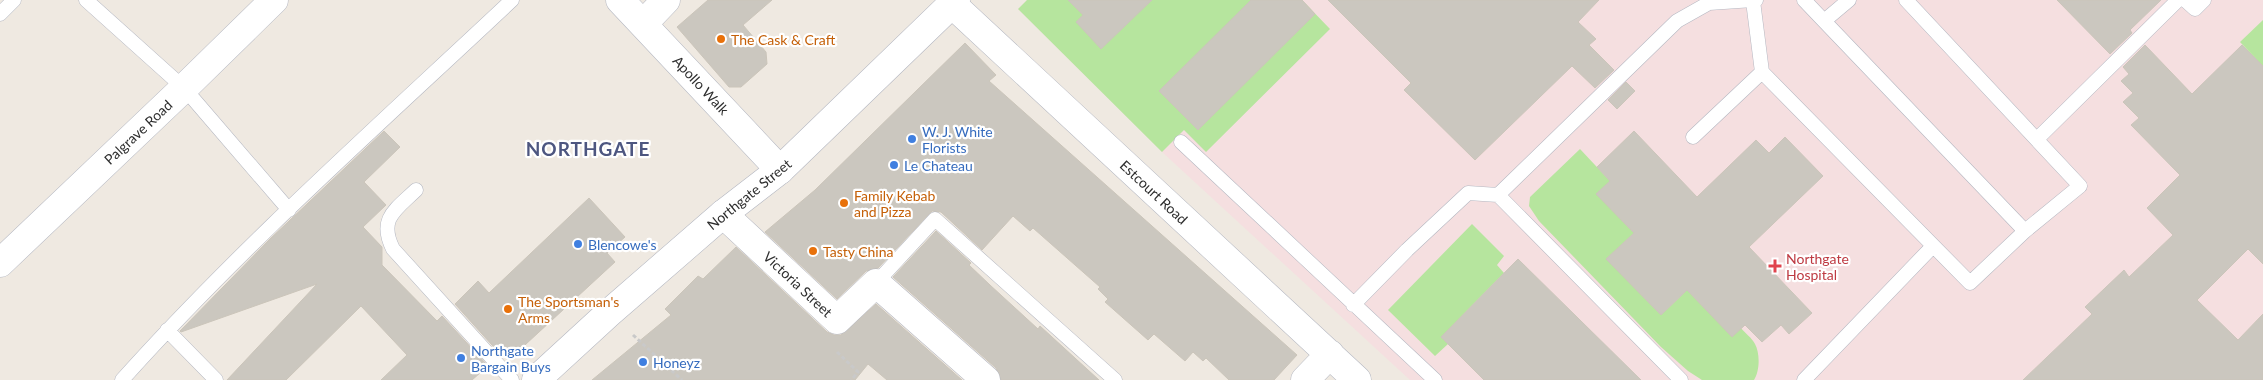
<svg xmlns="http://www.w3.org/2000/svg" width="2263" height="380" font-family="Lato,sans-serif">
<rect width="100%" height="100%" fill="#efe9e1"/>
<path fill="#f5dfe0" d="M1027,0h1236v380h-853l-248,-228 -144,-143z"/>
<path fill="#b6e59e" d="M1027,0h275l28,29 -124,123 -22,-22 -22,22 -144,-143z
M2263,20v46l-23,-24z
M1580,149l30,32 -13,13 37,39 -27,26 54,56 26,-25 45,46 9,-8c4,5 11,10 14,16 5,9 5,27 -1,36h-52l-14,-9 -27,-24 -122,-126 -10,-15 1,-9z
M1472,224l32,32 -7,9 7,8 -63,64 7,7 -13,12 -47,-46z"/>
<path fill="#cbc7bf" stroke="#cbc5ba" d="M708,0h64l-29,25 23,27 1,12 -26,23h-12l-52,-60z
M1068,0h84l-51,49 -25,-27 7,-7z
M1251,0h51l13,14 -117,116 -39,-39z
M1328,0h271l-21,22 18,17 -7,6 25,25 -19,18 -23,-22 -97,94 -71,-70 7,-7z
M2057,0h104l-31,30 2,3 -22,21z
M965,43l31,32 -7,6 308,274 -23,25h-45l-23,-22 -3,3 -10,-9 -8,9 -31,-27 -6,6 -43,-38 3,-3 -10,-10 2,-2 -67,-59 -3,3 -17,-15 -31,34 -41,-38 -9,-1 -54,57 -12,3 -29,28 -72,-67 50,-42z
M2145,45l47,49 50,-49 21,21v198l-15,-15 -51,51 41,40 25,-26v66h-240l69,-66 -7,-7 39,-37 5,7 44,-42 -26,-27 33,-33 -49,-50 8,-7 -16,-16 10,-9 -12,-12 8,-7 -6,-7z
M1626,82l9,9 -18,18 -9,-9z
M384,131l16,16 -36,35 22,23 -23,22 19,20v18l55,56 5,-5 46,50 -16,14h-91l26,-25 -46,-49 -75,74h-59l90,-96 -136,48 -1,-1 90,-92z
M1634,131l63,66 59,-57 13,13 16,-16 38,39 -74,71 63,66 -23,21 -8,-9 -19,17 -17,-17 -13,12 -45,-47 -26,25 -55,-56 28,-26 -38,-39 14,-13 -13,-14z
M589,198l36,39 -18,16 8,9 -102,94 -7,-6 -5,5 -46,-51 23,-23 11,12z
M936,231l35,32 -2,2 21,20 48,44 2,-3 59,54h-98l-5,-12 -103,-91z
M736,247l91,85 7,3h7l35,-31 86,76h-75l-19,-16 -13,16h-263l79,-65 -6,-6 33,-33 5,3z
M1518,259l123,121h-157l-43,-43z"/>
<g fill="none" stroke-linecap="round" stroke-linejoin="round">
<g stroke="#b4b7c1" stroke-width="15">
<path id="lane" d="M86,0l98,88 105,122
M1756,0l-3,1 9,71 208,211 55,-52 55,-45 -174,-186
M1804,0l20,21 25,-21
M2185,0l10,9 9,-9
M0,14l14,-14
M1824,21l201,210
M1693,137l69,-65
M2037,139l141,-139
M1181,142l254,238
M416,190c-21,20 -38,29 -23,59l119,131
M1498,195l183,185
M876,283l59,-64 180,161
M1353,305l54,-55 61,-57 30,2 179,-174 32,-18 44,-3
M167,330l49,50
M122,380c121,-135 258,-256 390,-380
M1804,380l129,-134"/>
</g>
<g stroke="#b4b7c1" stroke-width="29">
<path id="street" d="M620,0l160,170
M952,4l405,376
M644,23l22,-23
M723,214l114,106 39,-37 110,97
M0,263l184,-175 90,-88
M1305,380l25,-26"/>
</g>
<g stroke="#b4b7c1" stroke-width="29">
<path id="secondary" d="M536,380l73,-67 114,-99 57,-44 176,-170"/>
</g>
<path stroke="#c9c9c9" stroke-width="3" stroke-dasharray="4 2.5" stroke-linecap="butt" d="M633,335l49,45
M837,352l21,20 -7,8"/>
<use href="#lane" stroke="#fff" stroke-width="14"/>
<use href="#street" stroke="#fff" stroke-width="28"/>
<use href="#secondary" stroke="#fff" stroke-width="28"/>
</g>
<g fill="#e8710a" stroke="#fff" stroke-width="2">
<circle cx="721" cy="39" r="5"/>
<circle cx="844" cy="203" r="5"/>
<circle cx="813" cy="251" r="5"/>
<circle cx="508" cy="309" r="5"/>
</g>
<g fill="#3f7fe0" stroke="#fff" stroke-width="2">
<circle cx="912" cy="139" r="5"/>
<circle cx="894" cy="165" r="5"/>
<circle cx="578" cy="244" r="5"/>
<circle cx="461" cy="358" r="5"/>
<circle cx="643" cy="362" r="5"/>
</g>
<path fill="#e0444e" stroke="#fff" stroke-width="2" d="M1772.5 258.5h5v5h5v5h-5v5h-5v-5h-5v-5h5z"/>
<g text-anchor="middle" dominant-baseline="central" stroke-width="4.5" stroke-linejoin="round" paint-order="stroke">
<g font-size="14" fill="#c56008" stroke="#fff" text-anchor="start">
<text x="731" y="39">The Cask &amp; Craft</text>
<text x="854" y="195">Family Kebab<tspan x="854" dy="16">and Pizza</tspan></text>
<text x="823" y="251">Tasty China</text>
<text x="518" y="301">The Sportsman's<tspan x="518" dy="16">Arms</tspan></text>
</g>
<g font-size="14" fill="#2e2e2e" stroke="#fff">
<text transform="translate(701 85) rotate(47)">Apollo Walk</text>
<text transform="translate(138 132) rotate(-43)">Palgrave Road</text>
<text transform="translate(1154 192) rotate(43)">Estcourt Road</text>
<text transform="translate(749 194) rotate(-39)">Northgate Street</text>
<text transform="translate(798 284) rotate(43)">Victoria Street</text>
</g>
<g font-size="14" fill="#366cbe" stroke="#fff" text-anchor="start">
<text x="922" y="131">W. J. White<tspan x="922" dy="16">Florists</tspan></text>
<text x="904" y="165">Le Chateau</text>
<text x="588" y="244">Blencowe's</text>
<text x="471" y="350">Northgate<tspan x="471" dy="16">Bargain Buys</tspan></text>
<text x="653" y="362">Honeyz</text>
</g>
<g font-size="14" fill="#be3a42" stroke="#fff" text-anchor="start">
<text x="1786" y="258">Northgate<tspan x="1786" dy="16">Hospital</tspan></text>
</g>
<g font-size="19" font-weight="bold" letter-spacing="1" fill="#4d5680" stroke="#fff">
<text x="588" y="148">NORTHGATE</text>
</g>
</g>
</svg>
